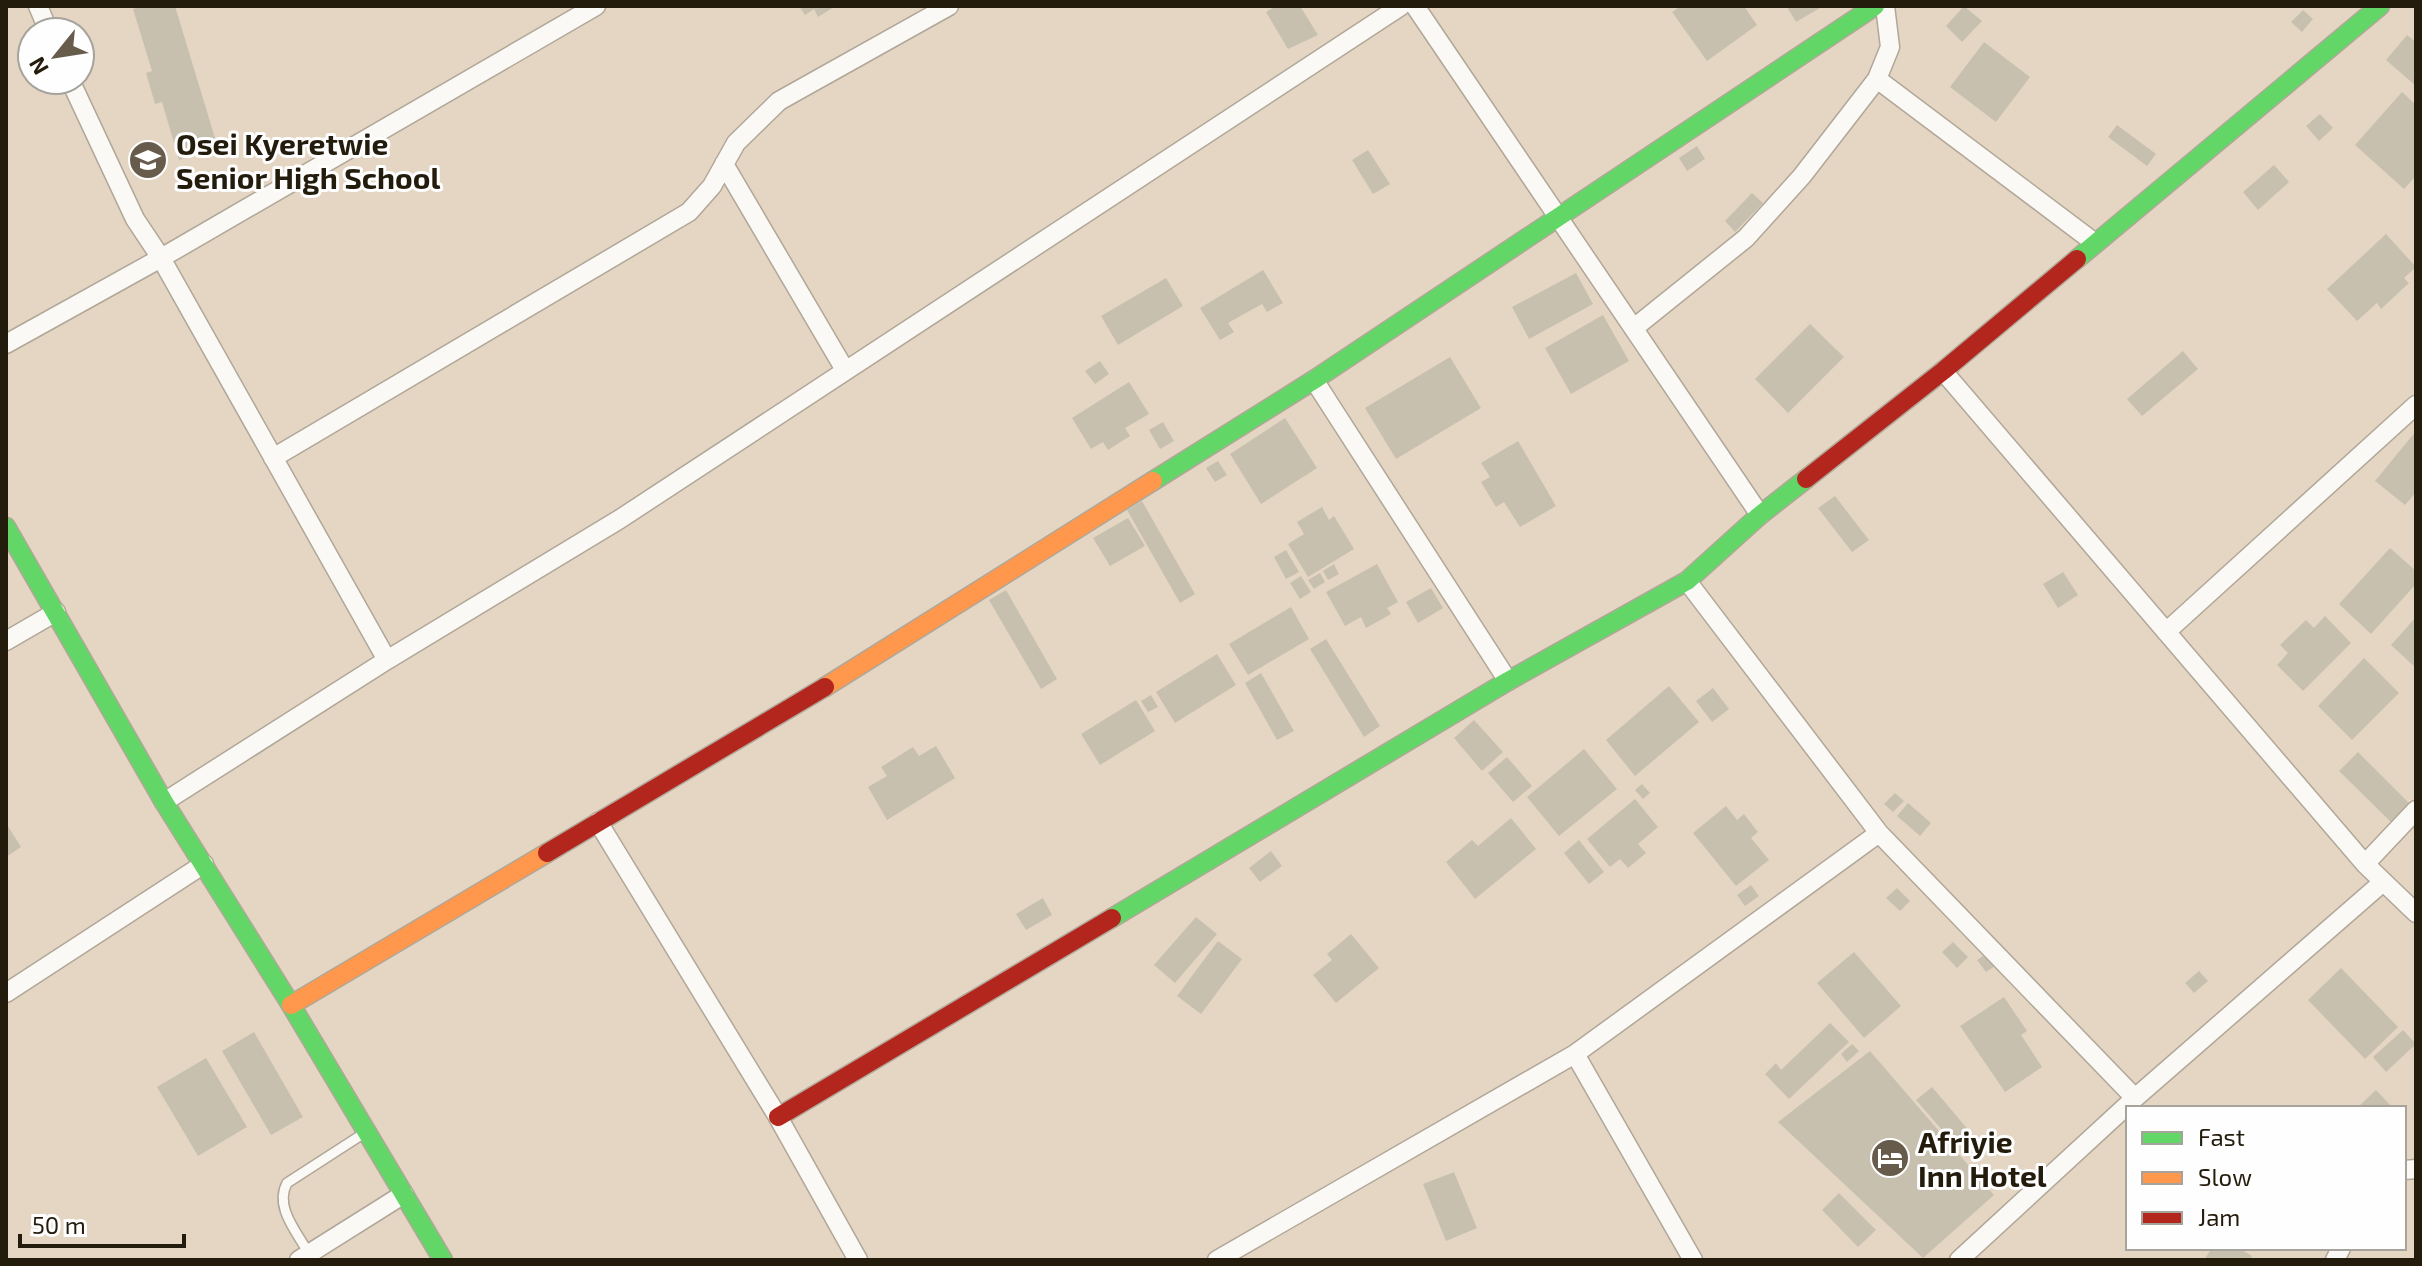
<svg xmlns="http://www.w3.org/2000/svg" width="2422" height="1266" font-family="'Exo 2',sans-serif">
<rect width="100%" height="100%" fill="#e4d6c2"/>
<path fill="#c8c0af" d="M142,6h33l43,142 -39,12 -17,-58 -7,2 -9,-31 6,-2 -19,-62z
M799,6h37l-18,11 -4,-8 -9,6z
M1276,6h24l18,29 -30,14 -22,-37z
M1681,6h63l13,19 -50,36 -35,-49z
M1790,6h29l1,2 -24,14 -9,-15z
M1964,6l18,15 -20,21 -16,-16z
M2303,10l10,9 -11,13 -11,-10z
M2407,35l9,7v44l-30,-26z
M1984,42l46,35 -34,45 -46,-35z
M2402,92l14,13v71l-12,13 -49,-44z
M2320,114l13,14 -14,13 -13,-15z
M2117,125l39,29 -9,12 -39,-29z
M1697,146l8,13 -18,12 -8,-13z
M1368,150l22,34 -17,10 -21,-34z
M2274,165l15,17 -31,28 -15,-18z
M1752,193l11,10 -28,29 -10,-11z
M2386,234l30,33 -12,11 5,5 -28,26 -4,-6 -20,18 -30,-32z
M1263,270l20,33 -16,9 -5,-8 -34,19 6,9 -14,8 -20,-32z
M1576,273l17,31 -64,35 -17,-32z
M1166,278l17,28 -65,39 -17,-29z
M1603,315l26,46 -58,33 -26,-46z
M1810,324l34,33 -56,56 -33,-34z
M2183,351l15,18 -56,47 -15,-17z
M1450,357l31,51 -85,51 -31,-51z
M1100,361l9,13 -14,10 -10,-13z
M1129,382l20,32 -24,14 5,8 -22,14 -5,-8 -12,7 -19,-31z
M1285,418l32,50 -56,36 -31,-50z
M1163,422l11,19 -14,8 -11,-19z
M2416,431v61l-11,13 -30,-24z
M1518,441l38,65 -36,21 -16,-25 -8,5 -15,-25 9,-5 -9,-14z
M1218,461l9,14 -12,7 -9,-14z
M1835,496l34,44 -17,12 -34,-44z
M1142,501l53,93 -15,9 -53,-93z
M1322,507l7,13 5,-4 20,33 -46,28 -20,-33 16,-10 -7,-12z
M1128,518l17,28 -35,20 -17,-28z
M2390,548l26,23v13l-45,50 -32,-30z
M1286,550l13,22 -13,7 -12,-22z
M1334,564l5,10 -11,6 -5,-9z
M1377,564l21,38 -11,6 4,6 -25,14 -5,-11 -16,9 -19,-34z
M2063,572l15,23 -20,13 -15,-24z
M1320,573l5,9 -11,7 -6,-9z
M1301,576l10,16 -11,7 -10,-16z
M1431,588l12,20 -25,15 -12,-21z
M1006,590l51,89 -16,10 -52,-89z
M1291,607l18,32 -61,36 -19,-31z
M2325,616l26,27 -48,48 -26,-26 11,-12 -8,-8 26,-25 8,8z
M2416,617v51l-25,-23z
M1326,639l54,87 -16,11 -54,-88z
M1217,654l19,31 -61,38 -19,-31z
M2364,658l35,35 -47,47 -34,-34z
M1261,673l33,58 -17,9 -32,-57z
M1669,686l30,36 -64,54 -29,-36z
M1713,688l16,21 -17,13 -16,-21z
M1151,695l7,12 -10,5 -7,-11z
M1136,700l19,31 -55,34 -19,-31z
M1474,720l29,32 -21,19 -28,-33z
M936,746l19,32 -68,42 -19,-33 19,-11 -6,-9 32,-20 6,9z
M1584,749l33,40 -58,47 -32,-39z
M2358,752l51,51 -18,19 -52,-51z
M1507,757l25,29 -19,16 -25,-29z
M1642,784l8,9 -7,6 -8,-9z
M1895,793l9,8 -11,11 -9,-8z
M1635,799l23,28 -20,17 8,9 -18,15 -8,-9 -10,8 -23,-28z
M1908,803l23,20 -11,13 -23,-20z
M1726,806l11,14 7,-6 14,18 -7,6 18,22 -33,26 -43,-53z
M1511,818l25,31 -61,50 -29,-37 26,-22 6,6z
M6,823l15,24 -15,10z
M1579,840l25,32 -15,12 -25,-31z
M1271,851l11,15 -22,16 -11,-14z
M1751,885l8,11 -14,10 -8,-11z
M1897,888l13,13 -10,10 -14,-13z
M1043,898l9,17 -26,15 -10,-16z
M1196,917l21,17 -42,49 -21,-18z
M1351,934l28,34 -43,35 -23,-28 19,-15 -5,-6z
M1218,941l24,18 -41,55 -24,-18z
M1953,942l15,15 -11,11 -15,-16z
M1854,952l47,54 -37,32 -47,-55z
M1989,952l9,12 -12,8 -9,-12z
M2341,968l57,59 -33,32 -57,-59z
M2199,971l9,10 -14,12 -9,-10z
M2004,997l23,34 -6,4 21,32 -37,25 -45,-66z
M1830,1023l19,19 -60,57 -24,-25 11,-11 5,7z
M2403,1030l13,14 -30,28 -13,-15z
M254,1032l49,85 -32,18 -49,-84z
M1852,1044l7,7 -12,11 -6,-8z
M1870,1051l124,144 -71,63 -145,-136z
M206,1058l41,69 -49,29 -41,-69z
M1932,1087l39,46 -15,13 -40,-46z
M2376,1090l17,18h-36z
M1454,1172l23,56 -31,13 -23,-57z
M1839,1193l37,37 -18,17 -36,-37z
M2212,1248h27l13,8 -2,4h-46z"/>
<g fill="none" stroke-linecap="round" stroke-linejoin="round">
<g stroke="#b1a798" stroke-width="12">
<path id="lane" d="M309,1254c-12,-22 -35,-47 -22,-71l79,-51"/>
</g>
<g stroke="#b1a798" stroke-width="21">
<path id="street" d="M38,6l11,26
M1415,6l345,509
M1877,79l218,164
M70,80l65,139 26,39 226,402
M724,164l121,206
M1634,328l112,-90 56,-62 75,-97 13,-32 -5,-41
M6,344l155,-86 435,-252
M1943,371l422,493 51,49
M1314,380l194,301
M273,458l416,-246 23,-26 24,-43 43,-42 170,-95
M1687,581l192,252 256,265
M2166,632l250,-227
M6,641l50,-29
M164,802l223,-142 233,-141 781,-513
M598,822l180,295 80,143
M2365,864l51,-54
M6,993l198,-129
M1575,1054l118,206
M2404,1170l12,-1
M299,1260l105,-66
M1217,1260l358,-206 304,-221
M1959,1260l176,-162 248,-216
M2335,1260l6,-12"/>
</g>
<g stroke="#b1a798" stroke-width="21">
<path id="fast" d="M2077,259l303,-253
M1153,481l161,-101 561,-374
M6,527l158,275 127,203 152,255
M1112,918l396,-237 179,-100 73,-66 46,-36"/>
</g>
<g stroke="#b1a798" stroke-width="21">
<path id="slow" d="M825,687l328,-206
M291,1005l256,-152"/>
</g>
<g stroke="#b1a798" stroke-width="21">
<path id="jam" d="M1806,479l137,-108 134,-112
M547,853l278,-166
M778,1117l334,-199"/>
</g>
<use href="#lane" stroke="#fbf9f6" stroke-width="9"/>
<use href="#street" stroke="#fbf9f6" stroke-width="18"/>
<use href="#fast" stroke="#63d668" stroke-width="18"/>
<use href="#slow" stroke="#ff974d" stroke-width="18"/>
<use href="#jam" stroke="#b3261e" stroke-width="18"/>
</g>
<defs>
<g id="school-disc" transform="scale(2)"><circle r="9.5" fill="#675c4c" stroke="#fefefe"/><path d="M0-5L7-2L0 1L-7-2ZM-4 1L0 2.5L4 1V4Q0 6-4 4Z" fill="#fff"/></g>
<g id="hotel-disc" transform="scale(2)"><circle r="9.5" fill="#675c4c" stroke="#fefefe"/><path d="M-6-4.5h1.5V1H6V5H4.5V3h-9V5H-6ZM-4 0a1.8 1.8 0 1 1 3.6 0ZM.5 0V-2.5h3Q6-2.5 6 0Z" fill="#fff"/></g>
</defs>
<g fill-rule="evenodd">
<use href="#school-disc" x="148" y="160"/>
<use href="#hotel-disc" x="1890" y="1158"/>
</g>
<g text-anchor="middle" dominant-baseline="central" stroke-width="6" stroke-linejoin="round" paint-order="stroke">
<g font-size="30" font-weight="bold" fill="#231b0c" stroke="#fefefe" text-anchor="start">
<text x="176" y="143">Osei Kyeretwie<tspan x="176" dy="34">Senior High School</tspan></text>
<text x="1918" y="1141">Afriyie<tspan x="1918" dy="34">Inn Hotel</tspan></text>
</g>
</g>
<rect width="2422" height="1266" fill="none" stroke="#231b0c" stroke-width="16"/>
<rect x="2126" y="1106" width="280" height="144" fill="#fefefe" stroke="#a6a39d" stroke-width="2"/>
<rect x="2142" y="1132" width="40" height="12" fill="#63d668" stroke="#a6a39d" stroke-width="2"/>
<text x="2198" y="1146" font-size="24" fill="#231b0c">Fast</text>
<rect x="2142" y="1172" width="40" height="12" fill="#ff974d" stroke="#a6a39d" stroke-width="2"/>
<text x="2198" y="1186" font-size="24" fill="#231b0c">Slow</text>
<rect x="2142" y="1212" width="40" height="12" fill="#b3261e" stroke="#a6a39d" stroke-width="2"/>
<text x="2198" y="1226" font-size="24" fill="#231b0c">Jam</text>
<g transform="translate(56 56) rotate(240)"><circle r="38" fill="#fefefe" stroke="#a6a39d" stroke-width="2"/>
<path d="M0-6L14 30L0 20L-14 30Z" fill="#675c4c"/>
<text y="-12" font-size="22" font-weight="bold" text-anchor="middle" fill="#231b0c">N</text>
</g>
<path d="M20 1234v12h164v-12" fill="none" stroke="#231b0c" stroke-width="4"/>
<text x="32" y="1234" font-size="24" fill="#231b0c" stroke="#fefefe" stroke-width="6" paint-order="stroke">50 m</text>
</svg>
